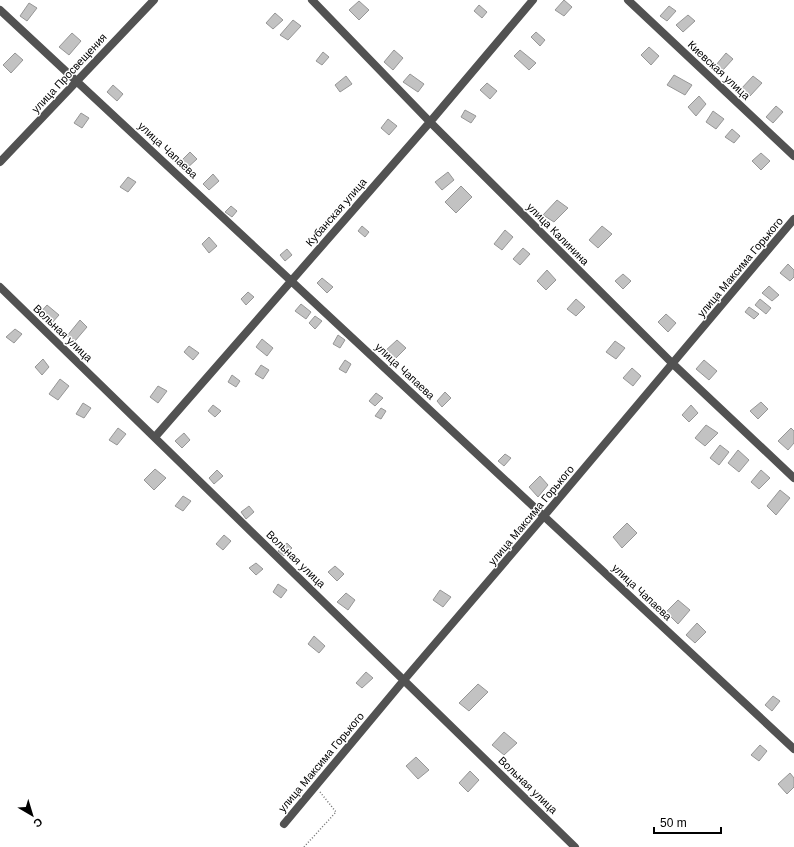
<svg xmlns="http://www.w3.org/2000/svg" width="794" height="847" font-family="Helvetica,sans-serif">
<rect width="100%" height="100%" fill="#fff"/>
<path fill="#c2c2c2" stroke="#969696" d="M564,0l8,7 -8,9 -9,-6z
M359,1l10,9 -10,10 -10,-10z
M29,3l8,5 -10,13 -7,-5z
M479,5l8,7 -5,6 -8,-7z
M669,6l7,5 -9,10 -7,-5z
M275,13l8,7 -10,9 -7,-6z
M688,15l7,6 -12,11 -7,-7z
M293,20l8,6 -13,14 -8,-5z
M536,32l9,8 -5,6 -9,-9z
M72,33l9,8 -12,14 -10,-8z
M649,47l10,9 -8,9 -10,-10z
M394,50l9,8 -10,12 -9,-8z
M520,50l16,13 -7,7 -15,-14z
M323,52l6,5 -7,8 -6,-4z
M15,53l8,7 -12,13 -8,-8z
M726,53l7,6 -11,12 -6,-6z
M410,74l14,10 -6,8 -15,-10z
M674,75l18,10 -7,10 -18,-10z
M346,76l6,8 -12,8 -5,-7z
M753,76l9,7 -12,13 -9,-7z
M487,83l10,8 -7,8 -10,-9z
M113,85l10,9 -6,7 -10,-9z
M699,96l7,8 -10,12 -8,-9z
M776,106l7,6 -10,11 -7,-6z
M465,110l11,6 -5,7 -10,-6z
M713,111l11,8 -8,10 -10,-7z
M81,113l8,5 -7,10 -8,-5z
M388,119l9,7 -8,9 -8,-7z
M732,129l8,7 -6,7 -9,-6z
M190,152l7,7 -11,10 -6,-7z
M761,153l9,8 -9,9 -9,-9z
M448,172l6,8 -12,10 -7,-8z
M213,174l6,7 -10,9 -6,-6z
M128,177l8,5 -8,10 -8,-5z
M461,186l11,11 -16,16 -11,-11z
M557,200l11,8 -14,14 -11,-7z
M231,206l6,5 -5,6 -7,-5z
M362,226l7,6 -4,5 -7,-6z
M602,226l10,8 -14,14 -9,-8z
M505,230l8,7 -11,13 -8,-6z
M209,237l8,9 -8,7 -7,-9z
M523,248l7,6 -10,11 -7,-6z
M287,249l5,6 -7,6 -5,-6z
M788,264l6,6v7l-4,4 -10,-8z
M547,270l9,10 -10,10 -9,-9z
M623,274l8,7 -8,8 -8,-8z
M322,278l11,9 -6,6 -10,-10z
M769,286l10,9 -7,6 -10,-8z
M248,292l6,5 -8,8 -5,-6z
M576,299l9,8 -9,9 -9,-7z
M760,299l11,9 -5,6 -11,-9z
M301,304l10,8 -5,7 -11,-8z
M47,305l12,10 -8,9 -12,-10z
M749,307l10,7 -5,5 -9,-7z
M666,314l10,9 -8,9 -10,-10z
M315,316l7,5 -7,8 -6,-6z
M80,320l7,7 -12,14 -8,-5z
M15,329l7,5 -8,9 -8,-6z
M338,335l7,5 -5,8 -7,-4z
M262,339l11,9 -6,8 -11,-9z
M397,340l9,8 -12,12 -9,-9z
M615,341l10,7 -9,11 -10,-7z
M189,346l10,7 -6,7 -9,-8z
M43,359l6,8 -7,8 -7,-8z
M345,360l6,4 -5,9 -7,-4z
M704,360l13,11 -8,9 -13,-11z
M261,365l8,5 -6,9 -8,-5z
M632,368l9,8 -8,10 -10,-8z
M232,375l8,6 -4,6 -8,-5z
M60,379l9,7 -11,14 -9,-6z
M158,386l9,5 -9,12 -8,-6z
M445,392l6,6 -9,9 -5,-6z
M376,393l7,5 -8,8 -6,-5z
M761,402l7,7 -10,10 -8,-8z
M83,403l8,5 -7,10 -8,-4z
M213,405l8,6 -6,6 -7,-6z
M691,405l7,8 -9,9 -7,-7z
M381,408l5,3 -5,8 -6,-3z
M706,425l12,8 -13,13 -10,-8z
M118,428l8,6 -9,11 -8,-5z
M791,428l3,3v12l-6,7 -10,-9z
M184,433l6,7 -8,8 -7,-7z
M720,445l9,7 -10,13 -9,-7z
M738,450l11,10 -10,12 -11,-9z
M505,454l6,4 -7,8 -6,-5z
M155,469l11,9 -12,12 -10,-10z
M217,470l6,6 -9,8 -5,-6z
M761,470l9,8 -11,11 -8,-7z
M540,476l8,9 -10,12 -9,-10z
M780,490l10,8 -14,17 -9,-9z
M183,496l8,5 -8,10 -8,-5z
M249,506l5,6 -8,7 -5,-7z
M627,523l10,10 -15,15 -9,-11z
M224,535l7,6 -8,9 -7,-6z
M287,543l5,5 -8,8 -6,-5z
M256,563l7,6 -7,6 -7,-7z
M335,566l9,8 -7,7 -9,-9z
M278,584l9,6 -6,8 -8,-6z
M440,590l11,7 -8,10 -10,-7z
M346,593l9,7 -7,10 -11,-8z
M678,600l12,10 -12,14 -12,-12z
M697,623l9,9 -11,11 -9,-8z
M314,636l11,10 -6,7 -11,-9z
M366,672l7,6 -11,10 -6,-5z
M478,684l10,8 -19,19 -10,-8z
M773,696l7,5 -8,10 -7,-6z
M504,732l13,11 -13,12 -12,-10z
M760,745l7,6 -8,10 -8,-6z
M416,757l13,13 -11,9 -12,-13z
M470,771l9,9 -11,12 -9,-9z
M790,773l4,5v9l-7,7 -9,-10z"/>
<g fill="none" stroke-linecap="round" stroke-linejoin="round">
<path stroke="#747474" stroke-width="1.5" stroke-dasharray="1 2" stroke-linecap="butt" d="M304,847l32,-35 -16,-20"/>
<path stroke="#525252" stroke-width="8" d="M312,0l118,122 243,242 121,114
M628,0l166,156
M0,10l794,739
M0,162l154,-162
M0,287l575,560
M155,437l275,-315 103,-122
M284,824l120,-144 140,-164 250,-297"/>
</g>
<g text-anchor="middle" dominant-baseline="central" stroke-width="3" stroke-linejoin="round" paint-order="stroke">
<g font-size="11" fill="#000" stroke="#fff">
<text transform="translate(719 70) rotate(43)">Киевская улица</text>
<text transform="translate(69 73) rotate(-47)">улица Просвещения</text>
<text transform="translate(168 150) rotate(43)">улица Чапаева</text>
<text transform="translate(336 212) rotate(-49)">Кубанская улица</text>
<text transform="translate(558 234) rotate(45)">улица Калинина</text>
<text transform="translate(740 267) rotate(-50)">улица Максима Горького</text>
<text transform="translate(63 333) rotate(44)">Вольная улица</text>
<text transform="translate(405 371) rotate(43)">улица Чапаева</text>
<text transform="translate(531 515) rotate(-50)">улица Максима Горького</text>
<text transform="translate(296 559) rotate(44)">Вольная улица</text>
<text transform="translate(642 592) rotate(43)">улица Чапаева</text>
<text transform="translate(321 762) rotate(-50)">улица Максима Горького</text>
<text transform="translate(528 785) rotate(44)">Вольная улица</text>
</g>
</g>
<g transform="translate(32 815) rotate(142)" stroke="#ffffff" stroke-width="3" paint-order="stroke">
<path d="M0-3L7 15L0 10L-7 15Z" fill="#000000"/>
<text y="-6" font-size="11" font-weight="bold" text-anchor="middle" fill="#000000">С</text>
</g>
<path d="M654 827v6h67v-6" fill="none" stroke="#000000" stroke-width="2"/>
<text x="660" y="827" font-size="12" fill="#000000" stroke="#ffffff" stroke-width="3" paint-order="stroke">50 m</text>
</svg>
